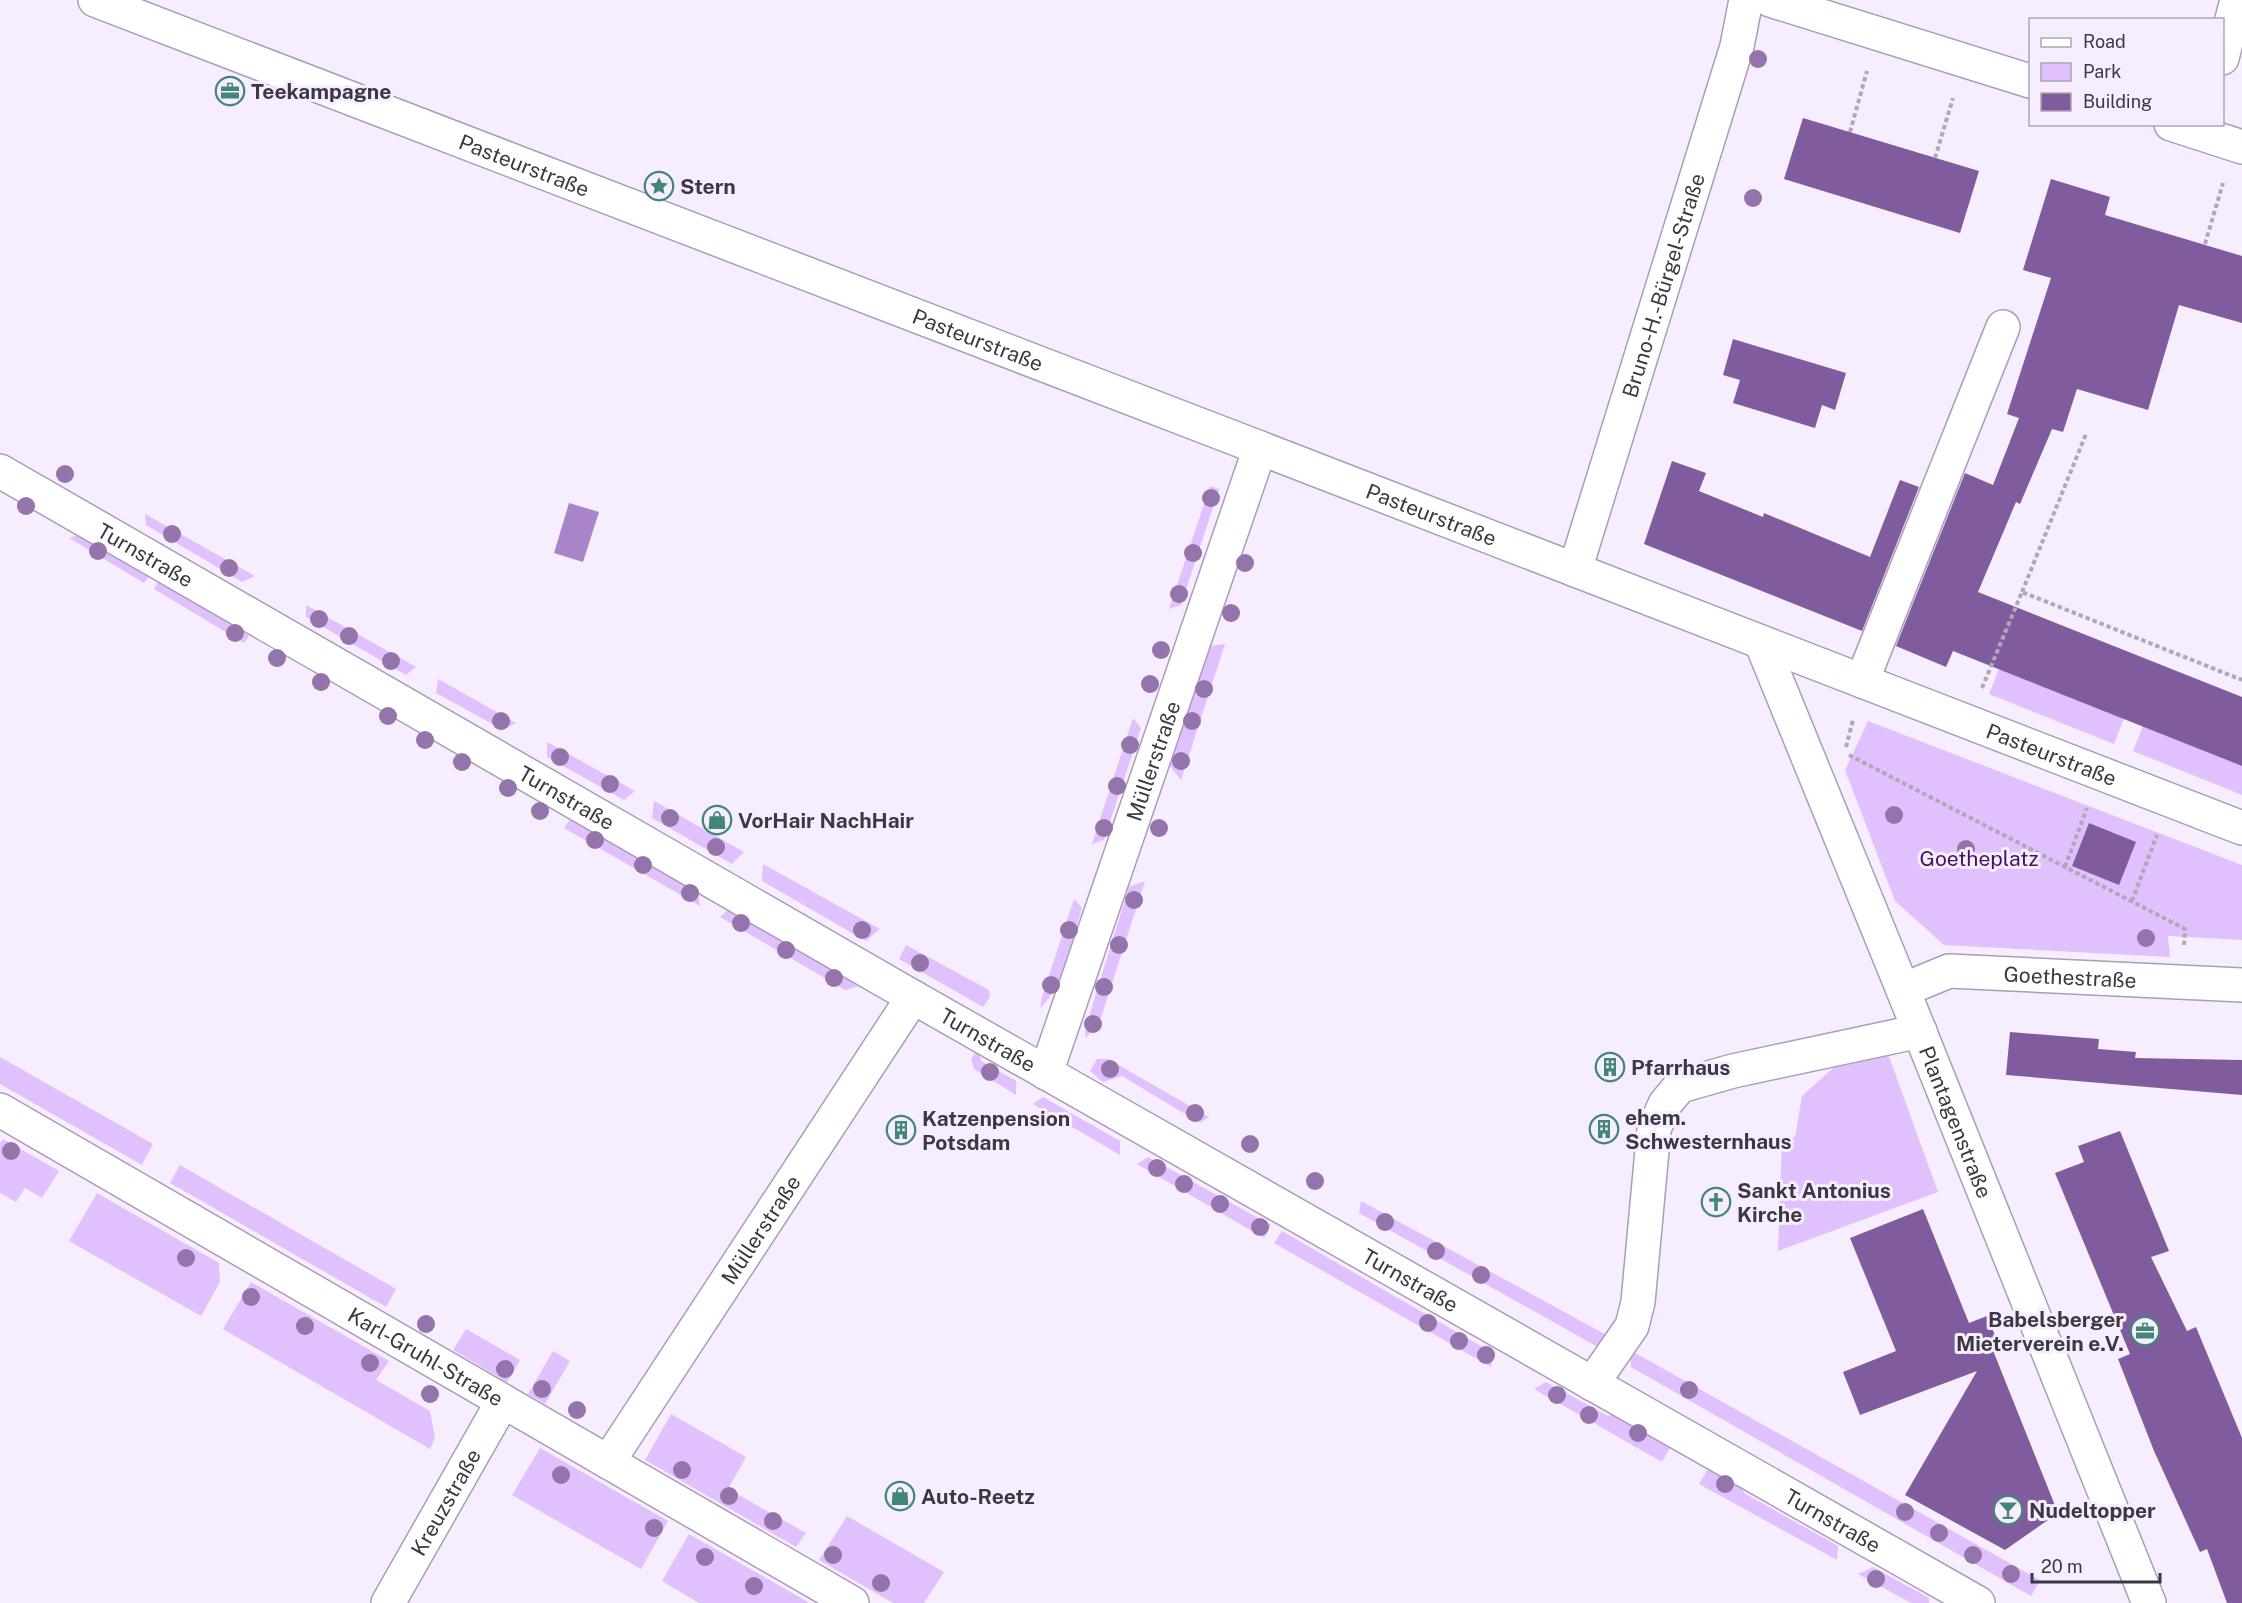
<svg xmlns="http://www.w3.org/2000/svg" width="2242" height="1603" font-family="'Public Sans',sans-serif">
<rect width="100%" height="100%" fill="#f6eeff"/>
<path fill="#e1c0fe" d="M1210,486l9,3 -38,116 -12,4z
M145,514l110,62 -13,6 -96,-57z
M81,534l69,41 -6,8 -75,-45z
M159,580l90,56 -5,7 -90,-54z
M306,605l110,62 -10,8 -100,-58z
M1225,644l-44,136 -11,-14 40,-120z
M1999,669l125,49 -10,26 -125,-50z
M438,679l78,44 -13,7 -67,-37z
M1133,718l8,10 -37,112 -12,4z
M1868,721l374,144v75l-74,-4 2,21 -226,-12 -49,-44 -50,-131z
M2143,726l99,40v29l-109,-44z
M547,742l88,49 -11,9 -77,-43z
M654,801l90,51 -12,12 -80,-46z
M571,818l127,74 2,14 -136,-78z
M763,864l117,65 -14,12 -104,-60z
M1145,881l-47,146 -13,11 1,-12 43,-139z
M1074,899l8,9c-9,27 -20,82 -42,100l2,-11z
M728,910l131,76 -14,4 -125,-73z
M906,945l83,45 1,7 -7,10 -84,-48z
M979,1047l2,14 35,20v14l-42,-26 -3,-10z
M1887,1051l51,141 -160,59 4,-112 13,-2 7,-41 39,-35z
M0,1057l153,87 -11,21 -142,-81z
M1097,1059h11l101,58 -9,6 -78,-47 -19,6 -13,-11z
M1043,1097l77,44v14l-87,-51z
M3,1139l56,32 -17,27 -17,-10 -9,14 -16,-9v-50z
M1148,1157l123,68 -7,13 -127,-74z
M180,1165l216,124 -10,18 -216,-124z
M97,1193l122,70 1,19 -19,34 -132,-75z
M1361,1201l251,137 -16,8 -237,-133z
M1282,1231l211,122 -2,14 -217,-124z
M251,1282l138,79 -13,19 54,31 5,27 -5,11 -207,-120z
M466,1329l54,31 -13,22 -54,-32z
M1630,1350l410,230 -9,16 -400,-229z
M553,1351l17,10 -25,43 -17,-10z
M1546,1382l62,34 14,-6 47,27 1,11 -8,14 -128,-73z
M671,1414l75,43 -18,32 78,44 -10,14 -151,-87z
M540,1448l128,73 -27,48 -129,-74z
M1710,1466l31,11 3,16 94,53 -1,14 -138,-76z
M847,1516l97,56 -20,31h-31l-74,-43z
M689,1534l119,68 -1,1h-108l-37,-22z
M1873,1567l56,31v5h-18l-53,-29z"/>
<path fill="#a984c9" d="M569,503l30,9 -16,50 -29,-9z"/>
<path fill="#805c9e" d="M1803,118l176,53 -19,62 -176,-54z
M2051,179l59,18 -5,18 137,41v67l-63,-18 -31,105 -71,-21 -14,43 -11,-3 -32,75 -4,-2 -38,90 264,105v69l-289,-115 -7,16 -50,-21 69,-173 28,12 26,-67 -12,-4 44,-136 -28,-8z
M1733,339l113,34 -11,37 -13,-5 -7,23 -82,-25 7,-23 -17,-5z
M1672,461l34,12 -7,18 64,26 1,-4 106,44 30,-77 19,7 -57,144 -218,-87z
M2089,823l47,19 -17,43 -47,-19z
M2010,1032l89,7 -1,10 38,3 -1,6 107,2v35l-236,-20z
M2120,1131l49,120 -18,6 36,74 9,-4 46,111v165h-15l-20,-54 -7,3 -46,-101 -36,-92 12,-5 -75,-181 29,-11 -6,-16z
M1923,1209l46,114 18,-7 14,34 -7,3 64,160 -53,37 -100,-55 72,-124 -117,44 -17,-43 53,-21 -46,-113z"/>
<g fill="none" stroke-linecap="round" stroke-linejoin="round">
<g stroke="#aa9db7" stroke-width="36">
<g id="minor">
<path id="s1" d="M95,0l1165,448 982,380"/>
<path d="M1770,0l260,81"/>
<path d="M2222,58l15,-58"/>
<path d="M2171,124l71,23"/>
<path id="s2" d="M0,471l913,526 1065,606"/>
<path id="s3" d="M1575,570l162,-524 9,-46"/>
<path id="s4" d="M1761,642l142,348 246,613"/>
<path d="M1862,681l141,-354"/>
<path id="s5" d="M1903,990l46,-19 293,14"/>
<path id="s6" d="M1046,1073l214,-625"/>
<path id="s7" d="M0,1110l852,493"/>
<path d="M1592,1384l40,-58 6,-24 16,-173 11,-25 15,-18 53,-15 187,-40"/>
<path id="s8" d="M608,1462l305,-465"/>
<path id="s9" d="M388,1603l115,-202"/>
</g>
</g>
<path stroke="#afa8b6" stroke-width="4" stroke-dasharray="4.5 3" stroke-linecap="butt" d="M1850,132l17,-61
M1935,158l18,-60
M2205,244l18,-61
M2022,592l64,-158
M1982,688l40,-96 220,88
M1846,747l7,-27
M1849,755l336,174 -1,16
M2065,867l22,-59
M2132,901l25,-66"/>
<use href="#minor" stroke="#fff" stroke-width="33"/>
</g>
<g fill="#9474aa">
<circle cx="1758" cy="59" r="9"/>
<circle cx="1753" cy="198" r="9"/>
<circle cx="65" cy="474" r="9"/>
<circle cx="1211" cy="498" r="9"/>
<circle cx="26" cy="506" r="9"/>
<circle cx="172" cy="534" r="9"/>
<circle cx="98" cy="551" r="9"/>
<circle cx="1193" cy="553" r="9"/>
<circle cx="1245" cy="563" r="9"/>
<circle cx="229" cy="568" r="9"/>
<circle cx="1179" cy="594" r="9"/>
<circle cx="1231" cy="613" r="9"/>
<circle cx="319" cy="619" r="9"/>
<circle cx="235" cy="633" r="9"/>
<circle cx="349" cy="636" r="9"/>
<circle cx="1161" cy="650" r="9"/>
<circle cx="277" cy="658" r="9"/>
<circle cx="391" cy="661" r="9"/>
<circle cx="321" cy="682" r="9"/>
<circle cx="1150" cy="684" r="9"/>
<circle cx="1204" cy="689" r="9"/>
<circle cx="388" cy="716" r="9"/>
<circle cx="501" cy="721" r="9"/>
<circle cx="1192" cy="721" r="9"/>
<circle cx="425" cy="740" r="9"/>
<circle cx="1130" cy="745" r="9"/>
<circle cx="560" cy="757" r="9"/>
<circle cx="1181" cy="761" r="9"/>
<circle cx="462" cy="762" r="9"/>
<circle cx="610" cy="784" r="9"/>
<circle cx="1117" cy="786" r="9"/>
<circle cx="508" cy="788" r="9"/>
<circle cx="540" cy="811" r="9"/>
<circle cx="1894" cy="815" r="9"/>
<circle cx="670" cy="818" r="9"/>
<circle cx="1104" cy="828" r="9"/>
<circle cx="1159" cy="828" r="9"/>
<circle cx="595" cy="840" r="9"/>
<circle cx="716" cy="847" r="9"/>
<circle cx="1966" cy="849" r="9"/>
<circle cx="643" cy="865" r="9"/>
<circle cx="690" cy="893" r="9"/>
<circle cx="1134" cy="900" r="9"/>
<circle cx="741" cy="923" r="9"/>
<circle cx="862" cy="930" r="9"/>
<circle cx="1069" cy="930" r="9"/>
<circle cx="2146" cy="938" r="9"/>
<circle cx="1119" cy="945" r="9"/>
<circle cx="786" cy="950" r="9"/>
<circle cx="920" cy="963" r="9"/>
<circle cx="834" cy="978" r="9"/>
<circle cx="1051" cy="985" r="9"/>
<circle cx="1104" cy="987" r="9"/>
<circle cx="1093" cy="1024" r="9"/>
<circle cx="1110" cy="1069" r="9"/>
<circle cx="990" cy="1072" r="9"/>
<circle cx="1195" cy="1113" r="9"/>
<circle cx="1250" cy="1144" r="9"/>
<circle cx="11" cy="1151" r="9"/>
<circle cx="1157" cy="1168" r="9"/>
<circle cx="1315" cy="1181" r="9"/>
<circle cx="1184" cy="1184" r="9"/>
<circle cx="1220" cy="1204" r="9"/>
<circle cx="1385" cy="1222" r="9"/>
<circle cx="1260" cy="1227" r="9"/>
<circle cx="1436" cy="1251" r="9"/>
<circle cx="186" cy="1258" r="9"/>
<circle cx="1481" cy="1275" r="9"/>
<circle cx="251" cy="1297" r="9"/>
<circle cx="1428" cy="1323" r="9"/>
<circle cx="426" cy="1324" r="9"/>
<circle cx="305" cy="1326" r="9"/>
<circle cx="1459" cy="1341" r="9"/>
<circle cx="1486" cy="1355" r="9"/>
<circle cx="370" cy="1363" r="9"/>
<circle cx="505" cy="1369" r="9"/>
<circle cx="542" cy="1389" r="9"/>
<circle cx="1689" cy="1390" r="9"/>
<circle cx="430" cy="1394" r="9"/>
<circle cx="1557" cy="1395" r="9"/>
<circle cx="577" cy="1410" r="9"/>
<circle cx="1589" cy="1415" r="9"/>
<circle cx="1638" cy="1433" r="9"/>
<circle cx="682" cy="1470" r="9"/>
<circle cx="561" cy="1475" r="9"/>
<circle cx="1725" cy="1484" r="9"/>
<circle cx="729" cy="1496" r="9"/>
<circle cx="1905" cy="1512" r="9"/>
<circle cx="773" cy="1521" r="9"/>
<circle cx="654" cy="1528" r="9"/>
<circle cx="1939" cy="1533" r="9"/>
<circle cx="833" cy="1555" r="9"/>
<circle cx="1973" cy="1555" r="9"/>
<circle cx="705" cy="1557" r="9"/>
<circle cx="2011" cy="1574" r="9"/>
<circle cx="1876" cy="1579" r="9"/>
<circle cx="881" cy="1583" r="9"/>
<circle cx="754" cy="1586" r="9"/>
</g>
<defs>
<g id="office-ring" transform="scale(1.5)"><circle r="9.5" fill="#f6eeff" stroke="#438678" stroke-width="1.5"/><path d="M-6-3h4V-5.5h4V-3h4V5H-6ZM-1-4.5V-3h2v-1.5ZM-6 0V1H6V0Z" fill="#438678"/></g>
<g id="sight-ring" transform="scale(1.5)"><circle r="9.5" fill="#f6eeff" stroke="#438678" stroke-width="1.5"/><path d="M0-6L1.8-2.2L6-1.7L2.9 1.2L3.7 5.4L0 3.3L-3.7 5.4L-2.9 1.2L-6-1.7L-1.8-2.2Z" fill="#438678"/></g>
<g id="shop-ring" transform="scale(1.5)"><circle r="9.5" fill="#f6eeff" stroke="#438678" stroke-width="1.5"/><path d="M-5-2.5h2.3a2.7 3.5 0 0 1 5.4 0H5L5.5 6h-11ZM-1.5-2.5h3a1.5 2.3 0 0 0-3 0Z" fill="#438678"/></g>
<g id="building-ring" transform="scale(1.5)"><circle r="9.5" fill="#f6eeff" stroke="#438678" stroke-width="1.5"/><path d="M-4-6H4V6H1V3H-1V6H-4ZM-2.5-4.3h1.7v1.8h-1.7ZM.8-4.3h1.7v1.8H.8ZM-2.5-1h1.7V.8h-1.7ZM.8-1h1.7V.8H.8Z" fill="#438678"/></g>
<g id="church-ring" transform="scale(1.5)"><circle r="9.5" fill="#f6eeff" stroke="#438678" stroke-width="1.5"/><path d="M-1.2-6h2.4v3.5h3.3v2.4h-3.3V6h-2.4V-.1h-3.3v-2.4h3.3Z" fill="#438678"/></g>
<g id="bar-ring" transform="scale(1.5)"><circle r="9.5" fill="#f6eeff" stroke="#438678" stroke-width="1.5"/><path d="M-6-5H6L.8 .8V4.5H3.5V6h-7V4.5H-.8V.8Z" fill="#438678"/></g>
</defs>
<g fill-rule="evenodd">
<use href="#office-ring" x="230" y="91"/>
<use href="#sight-ring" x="659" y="186"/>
<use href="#shop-ring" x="717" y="820"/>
<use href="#building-ring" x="1610" y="1067"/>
<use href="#building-ring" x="1604" y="1129"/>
<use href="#building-ring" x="901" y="1130"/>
<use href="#church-ring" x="1716" y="1202"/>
<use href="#office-ring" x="2145" y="1331"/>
<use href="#shop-ring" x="900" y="1496"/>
<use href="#bar-ring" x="2008" y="1510"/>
</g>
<g text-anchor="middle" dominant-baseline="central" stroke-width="6" stroke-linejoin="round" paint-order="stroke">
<g font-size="21" font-weight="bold" fill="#3c3742" stroke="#f6eeff" text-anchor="start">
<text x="251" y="91">Teekampagne</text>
<text x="680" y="186">Stern</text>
<text x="738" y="820">VorHair NachHair</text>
<text x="1631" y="1067">Pfarrhaus</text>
<text x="1625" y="1117">ehem.<tspan x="1625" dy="24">Schwesternhaus</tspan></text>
<text x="922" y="1118">Katzenpension<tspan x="922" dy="24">Potsdam</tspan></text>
<text x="1737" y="1190">Sankt Antonius<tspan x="1737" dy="24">Kirche</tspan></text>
<text x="2124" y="1319" text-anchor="end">Babelsberger<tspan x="2124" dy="24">Mieterverein e.V.</tspan></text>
<text x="921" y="1496">Auto-Reetz</text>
<text x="2029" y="1510">Nudeltopper</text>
</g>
<g font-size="21" fill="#3c3742" stroke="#f6eeff">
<text stroke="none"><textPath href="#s1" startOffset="460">Pasteurstraße</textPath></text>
<text stroke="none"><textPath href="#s3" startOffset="298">Bruno-H.-Bürgel-Straße</textPath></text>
<text stroke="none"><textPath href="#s1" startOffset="946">Pasteurstraße</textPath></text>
<text stroke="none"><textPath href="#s1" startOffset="1432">Pasteurstraße</textPath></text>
<text stroke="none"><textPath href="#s2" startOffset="168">Turnstraße</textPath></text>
<text stroke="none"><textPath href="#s1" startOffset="2097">Pasteurstraße</textPath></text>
<text stroke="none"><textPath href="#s6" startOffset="330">Müllerstraße</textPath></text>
<text stroke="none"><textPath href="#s2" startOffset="654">Turnstraße</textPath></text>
<text stroke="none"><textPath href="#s5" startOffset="171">Goethestraße</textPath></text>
<text stroke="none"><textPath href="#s2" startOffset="1140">Turnstraße</textPath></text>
<text stroke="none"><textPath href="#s4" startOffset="518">Plantagenstraße</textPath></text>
<text stroke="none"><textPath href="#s8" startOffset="278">Müllerstraße</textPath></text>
<text stroke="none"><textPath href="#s2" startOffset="1626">Turnstraße</textPath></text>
<text stroke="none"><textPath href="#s7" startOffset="492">Karl-Gruhl-Straße</textPath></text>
<text stroke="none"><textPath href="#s9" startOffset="116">Kreuzstraße</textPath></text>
<text stroke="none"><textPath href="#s2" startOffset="2112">Turnstraße</textPath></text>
</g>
<g font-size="21" fill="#441164" stroke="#f6eeff">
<text x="1979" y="858">Goetheplatz</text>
</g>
</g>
<rect x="2029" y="18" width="195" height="108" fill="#f6eeff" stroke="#aca5b3" stroke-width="1.5"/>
<rect x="2041" y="38" width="30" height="9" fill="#ffffff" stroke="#aca5b3" stroke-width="1.5"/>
<text x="2083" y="48" font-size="18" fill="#3c3742">Road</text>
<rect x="2041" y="63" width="30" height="18" fill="#e1c0fe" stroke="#aca5b3" stroke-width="1.5"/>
<text x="2083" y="78" font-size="18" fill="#3c3742">Park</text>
<rect x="2041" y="93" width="30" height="18" fill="#805c9e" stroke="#aca5b3" stroke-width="1.5"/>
<text x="2083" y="108" font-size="18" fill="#3c3742">Building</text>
<path d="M2032 1573v9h128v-9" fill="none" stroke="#3c3742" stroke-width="3"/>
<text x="2041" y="1573" font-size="18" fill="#3c3742" stroke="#f6eeff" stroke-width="4.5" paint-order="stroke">20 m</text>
</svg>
